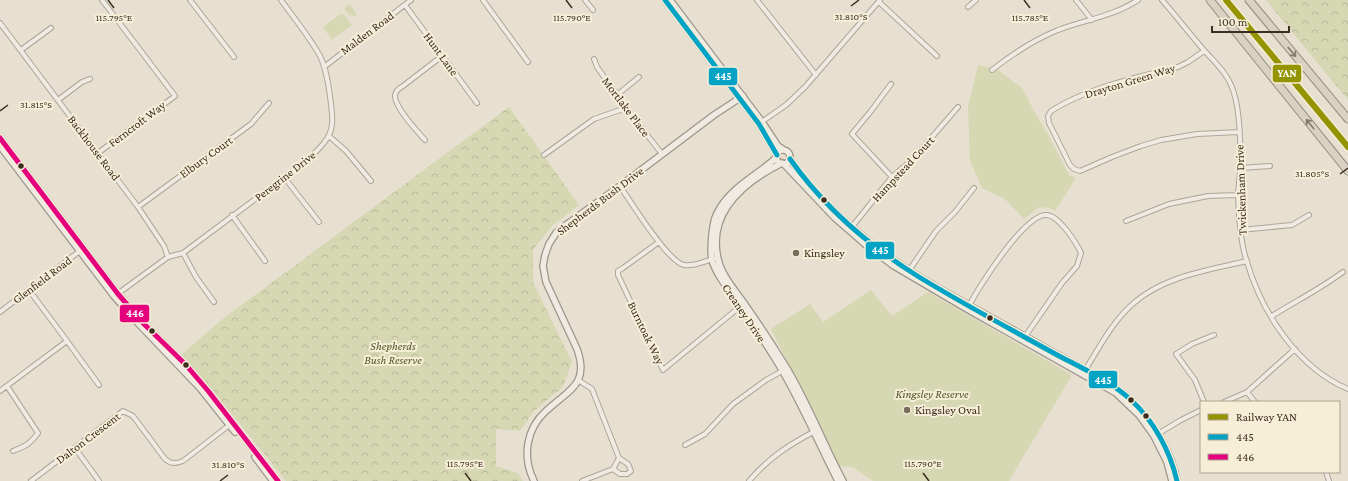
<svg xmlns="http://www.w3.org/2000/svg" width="1348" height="481" font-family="'Crimson Pro',serif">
<defs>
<pattern id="forest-crowns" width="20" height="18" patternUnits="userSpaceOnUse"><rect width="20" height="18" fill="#d6d7b3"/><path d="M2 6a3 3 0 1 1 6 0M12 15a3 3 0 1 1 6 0" fill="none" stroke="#b9b99a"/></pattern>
</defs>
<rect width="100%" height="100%" fill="#e7e0d1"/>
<path fill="#d6d7b3" d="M350,4l7,11 -3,2 -2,-3 -2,2 -6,-8z
M342,13l10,12 -20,15 -9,-13z
M978,65l19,4 26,20 12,24 11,18 23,44 7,3 -21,33 -5,-3 -11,-1 -15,12 -19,-20 -23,-11 -12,-27 -2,-54z
M871,290l21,26 36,-24 144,83 -63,106h-136l-21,-14 -13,-1 -68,-137 39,-25 13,18z"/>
<path fill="url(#forest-crowns)" d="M1266,0h82v100z
M509,107l70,98 -26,20 -20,25v32l39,80 -9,25 -29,24 -14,20 -24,-2v37l22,7 5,8h-237l-78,-97 -27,-29 39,-34z"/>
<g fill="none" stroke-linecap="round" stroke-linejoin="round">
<g stroke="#ada599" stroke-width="6">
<path id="street" d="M190,0l44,57
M483,0l45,62
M585,0l8,10
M757,0l59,75
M1076,0l16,20
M1162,0c14,16 27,33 41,49 13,15 25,24 31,44 6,19 7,55 6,76 0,9 -2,18 -2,27 1,22 2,45 9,66 15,51 51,106 101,127
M879,2l58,54
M405,5l72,98
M968,7l8,-7
M0,23l138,184 26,39 4,11
M21,50l30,-22
M1204,51l-16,11 -10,5c-43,11 -89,20 -127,44l-3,5 1,7 21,42 4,4 6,2 32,-14 29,-11 20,-6 36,-6 42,-2
M594,59l3,8 29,41 36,46
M324,67l87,-67
M992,70c19,-15 44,-31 66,-40 27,-10 56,-14 80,-30
M891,84l-20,27 -19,23 40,43
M617,95l22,-18
M58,100l24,-18 8,-3
M760,123l26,-18 19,-18 75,-87
M329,136l17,15 25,30
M425,140c-8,-9 -31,-33 -30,-45 1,-4 4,-7 8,-9l39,-30
M98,153l77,-57 -73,-96
M544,155l50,-36 32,-11
M1240,168l30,-2
M284,177l35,45
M620,186c11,16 48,76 64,79 10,2 20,-4 30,-6
M138,207l113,-83 18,-21
M232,215l33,46
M1126,221l43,-17 39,-8 30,-1
M851,228l41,-51 21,-18 45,-52
M1240,230l52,-5 17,-10
M659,242l-36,26 -5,3v4l45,95 79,-65
M183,253l13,24 18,25
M908,272l28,-41 19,-19 19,-24
M116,295l52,-38 15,-4 122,-91c9,-9 19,-16 24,-27 5,-10 3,-21 2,-31 -2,-15 -4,-34 -11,-48 -11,-20 -26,-38 -39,-56
M969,306c9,-18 56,-93 78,-91 12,1 29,27 34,38l-4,13 -15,17 -38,55
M0,312l81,-62
M1272,316c24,-15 48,-27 71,-44
M67,341l32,44
M1084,372c15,-24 29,-52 51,-70 30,-26 74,-32 112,-41
M578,380l14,9 27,69 -6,11 -31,12
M7,386l31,47c-8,11 -12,13 -25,18
M0,391l67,-50 -38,-51
M1247,392l8,10
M1204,402l-9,-22 -19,-26 16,-10 22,-9
M1224,402l23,-10 48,-43
M1156,435l25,-15 20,-10
M685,445l20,-11 28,-30 33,-24 18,-10
M75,448l24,33
M613,469l7,5h7l4,-3 -3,-7 -9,-6
M1326,472l3,9
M31,481l92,-70 10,5 32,43c6,5 10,5 18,2l49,-38
M749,481c21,-24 38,-35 66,-50"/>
</g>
<g stroke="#9c958a" stroke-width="8">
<path id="secondary" d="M665,0l94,124 18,31
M670,0l92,122 16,24 6,4
M0,138l118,156 26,30 42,41 23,27 69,89
M0,146l114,150 23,26 63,66 35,44
M776 157a7 7 0 1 1 14 0a7 7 0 1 1-14 0Z
M777,157c-21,20 -51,32 -62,61 -3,10 -5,32 -3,42 5,17 19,32 29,46 14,21 28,42 41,64 21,36 37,74 56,111
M790,159c29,45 83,89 128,117 46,28 93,52 140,79 25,14 52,26 74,46 21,21 39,50 45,80
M782,163c-38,19 -75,49 -64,96 4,18 18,32 28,47 14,20 27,40 40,61 22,36 37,77 57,114
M784,164l51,54 31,27 28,21 73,43 149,84 23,22 15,21 13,26 5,19
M255,457l18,24
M534,481c-12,-24 -8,-52 12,-70 22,-21 44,-26 31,-62l-31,-67 -3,-16 2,-11 4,-11 7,-11 10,-8 54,-39 94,-71 29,-19"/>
</g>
<g stroke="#928b80" stroke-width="9">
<path id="highway" d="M1210,0l138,171
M1249,0l99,119"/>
</g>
<use href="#street" stroke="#efebe3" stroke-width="4"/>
<use href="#secondary" stroke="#efebe3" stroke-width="5.5"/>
<use href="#highway" stroke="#dad1c2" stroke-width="7"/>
<g stroke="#f7eed8" stroke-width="8">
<path id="bus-1" d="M665,0l94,124 18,31
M790,159c34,48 79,87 129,118 46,28 93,53 140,79 25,13 51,25 72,44 23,21 39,51 46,81"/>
</g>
<g stroke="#f7eed8" stroke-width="8">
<path id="bus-2" d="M0,138l118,156 26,30 42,41 23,27 69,89"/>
</g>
<use href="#bus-1" stroke="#03a3c5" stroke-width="5"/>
<use href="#bus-2" stroke="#e5007d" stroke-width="5"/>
<g stroke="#f7eed8" stroke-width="9">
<path id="rail-1" d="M1226,0l122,147"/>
</g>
<use href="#rail-1" stroke="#949300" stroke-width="6"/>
</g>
<defs><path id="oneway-shaft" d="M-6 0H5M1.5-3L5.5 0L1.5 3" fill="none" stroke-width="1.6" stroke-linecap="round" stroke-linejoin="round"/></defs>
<g stroke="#847769">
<use href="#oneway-shaft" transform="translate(1292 52) rotate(50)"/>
<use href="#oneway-shaft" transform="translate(1310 124) rotate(-129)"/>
</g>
<path fill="none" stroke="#3d2e20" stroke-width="1.5" d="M108,0l6,8M566,0l6,8M1024,0l6,8M851,6l8,-6M0,111l8,-6M1340,174l8,-6M465,473l6,8M923,473l6,8M220,481l8,-6"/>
<g fill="#3d2e20" stroke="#f7eed8" stroke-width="1.5">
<circle cx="21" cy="166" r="3.5"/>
<circle cx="824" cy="200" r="3.5"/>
<circle cx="990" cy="318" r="3.5"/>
<circle cx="152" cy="331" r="3.5"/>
<circle cx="186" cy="365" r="3.5"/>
<circle cx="1131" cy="400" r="3.5"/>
<circle cx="1146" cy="416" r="3.5"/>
</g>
<g fill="#786c5e" stroke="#f7eed8" stroke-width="1.5">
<circle cx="796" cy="253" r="4"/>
<circle cx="907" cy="410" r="4"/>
</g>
<g text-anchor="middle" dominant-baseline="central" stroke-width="4" stroke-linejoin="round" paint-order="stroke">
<g font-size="12" fill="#3d2e20" stroke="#f7eed8">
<text transform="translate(367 33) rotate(-37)">Malden Road</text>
<text transform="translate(441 54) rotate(54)">Hunt Lane</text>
<text transform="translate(1130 81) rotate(-17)">Drayton Green Way</text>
<text transform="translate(626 107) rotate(53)">Mortlake Place</text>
<text transform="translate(137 124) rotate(-37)">Ferncroft Way</text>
<text transform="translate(94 148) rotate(53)">Backhouse Road</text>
<text transform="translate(206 157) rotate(-36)">Elbury Court</text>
<text transform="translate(903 169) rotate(-47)">Hampstead Court</text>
<text transform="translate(285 176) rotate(-38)">Peregrine Drive</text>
<text transform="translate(1241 190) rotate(-92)">Twickenham Drive</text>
<text transform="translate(600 201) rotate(-37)">Shepherds Bush Drive</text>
<text transform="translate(42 280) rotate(-37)">Glenfield Road</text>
<text transform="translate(744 313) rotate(56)">Creaney Drive</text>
<text transform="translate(646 333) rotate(64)">Burntoak Way</text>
<text transform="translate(88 438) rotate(-37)">Dalton Crescent</text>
</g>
<g font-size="12" fill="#3d2e20" stroke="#f7eed8" text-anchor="start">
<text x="804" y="253">Kingsley</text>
<text x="915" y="410">Kingsley Oval</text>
</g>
<g font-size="12" font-style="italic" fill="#4d5a26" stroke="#f7eed8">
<text x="393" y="346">Shepherds<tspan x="393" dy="14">Bush Reserve</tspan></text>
<text x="932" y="394">Kingsley Reserve</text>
</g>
</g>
<g font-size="10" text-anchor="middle" fill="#3d2e20" stroke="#f7eed8" stroke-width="4" stroke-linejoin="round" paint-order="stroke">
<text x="851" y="20">31.810°S</text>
<text x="114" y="21">115.795°E</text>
<text x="572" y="21">115.790°E</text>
<text x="1030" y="21">115.785°E</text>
<text x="36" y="108">31.815°S</text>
<text x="1312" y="177">31.805°S</text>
<text x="465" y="467">115.795°E</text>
<text x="923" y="467">115.790°E</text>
<text x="228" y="468">31.810°S</text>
</g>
<g stroke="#f7eed8" stroke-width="1.5">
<rect x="1272" y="64" width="30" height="19" rx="4" fill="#949300"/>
<rect x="708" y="67" width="30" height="19" rx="4" fill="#03a3c5"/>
<rect x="865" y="241" width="30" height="19" rx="4" fill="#03a3c5"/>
<rect x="119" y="304" width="31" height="19" rx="4" fill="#e5007d"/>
<rect x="1088" y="370" width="30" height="19" rx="4" fill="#03a3c5"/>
</g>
<g font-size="11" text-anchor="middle" font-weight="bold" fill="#fff">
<text x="1287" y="77">YAN</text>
<text x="723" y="80">445</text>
<text x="880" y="254">445</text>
<text x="135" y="317">446</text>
<text x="1103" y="384">445</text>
</g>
<rect x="1200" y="401" width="140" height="72" fill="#f7eed8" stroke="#ada18e"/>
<rect x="1208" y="414" width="20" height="6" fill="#949300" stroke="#ada18e"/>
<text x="1236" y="421" font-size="12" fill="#3d2e20">Railway YAN</text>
<rect x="1208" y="434" width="20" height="6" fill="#03a3c5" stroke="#ada18e"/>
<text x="1236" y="441" font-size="12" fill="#3d2e20">445</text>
<rect x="1208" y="454" width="20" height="6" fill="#e5007d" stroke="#ada18e"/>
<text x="1236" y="461" font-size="12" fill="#3d2e20">446</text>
<path d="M1212 26v6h77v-6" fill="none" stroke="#3d2e20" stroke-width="2"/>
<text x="1218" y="26" font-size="12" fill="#3d2e20" stroke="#f7eed8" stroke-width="3" paint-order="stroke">100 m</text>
</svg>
